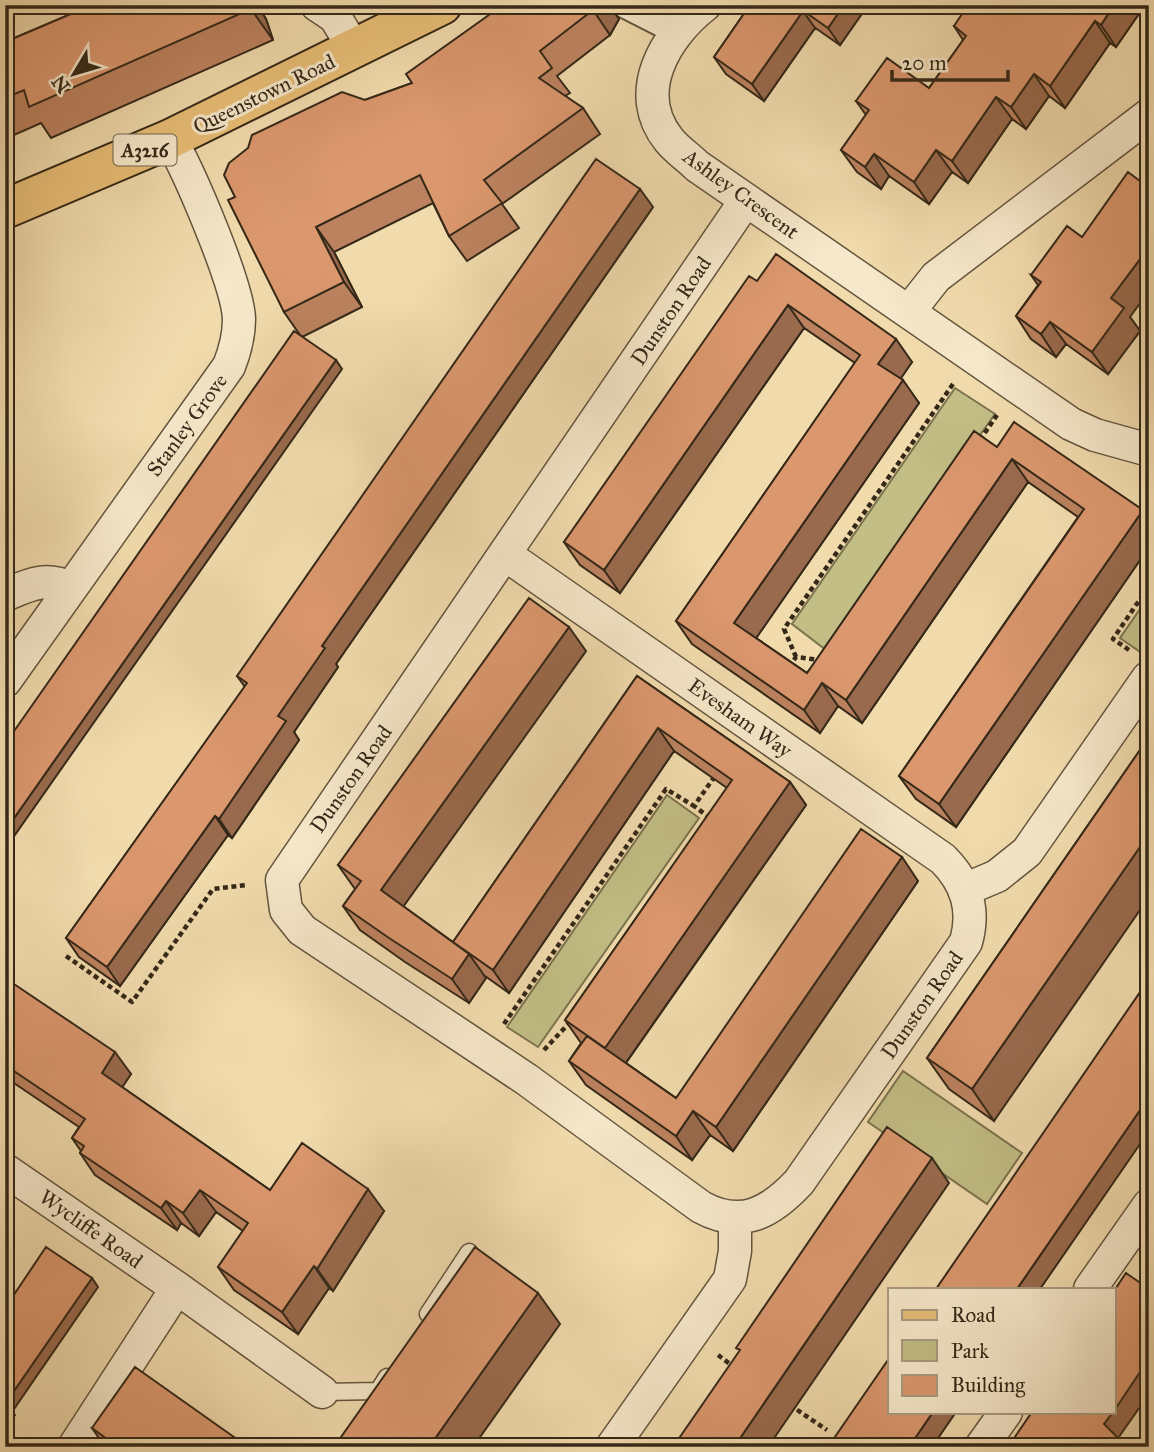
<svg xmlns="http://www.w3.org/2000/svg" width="1154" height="1452" font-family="'IM FELL Great Primer',serif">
<rect width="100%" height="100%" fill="#f1dbad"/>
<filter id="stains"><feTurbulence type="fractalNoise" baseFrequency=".00286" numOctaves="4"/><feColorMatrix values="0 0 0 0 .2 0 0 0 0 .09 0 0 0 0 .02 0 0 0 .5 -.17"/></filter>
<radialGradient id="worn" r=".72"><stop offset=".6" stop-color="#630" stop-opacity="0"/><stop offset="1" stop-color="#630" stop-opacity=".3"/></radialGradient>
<path fill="#c2be85" stroke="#7b734e" stroke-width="2" d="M955,388l40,26 -169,236 -34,-26z
M1149,596v62l-29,-20z
M667,795l32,23 -161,229 -31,-20z
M903,1071l119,82 -35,51 -119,-82z"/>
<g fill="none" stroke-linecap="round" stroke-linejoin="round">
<g stroke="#63553d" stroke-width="19">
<path id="service" d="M428,1314l41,-62
M322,1392l56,-1 9,-14"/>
</g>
<g stroke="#63553d" stroke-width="28">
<path id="pedestrian" d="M624,5l51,26"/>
</g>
<g stroke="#63553d" stroke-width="35">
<path id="minor" d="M317,5l18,12 20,33
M705,5c-40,31 -74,88 -36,135 8,10 19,17 28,26l374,258 24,11 54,15
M910,310l26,-33 213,-162
M506,555l437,304c24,24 32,51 23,83l-167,240c-29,31 -58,47 -98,25l-175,-128 -224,-149 -16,-20 -4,-30 464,-680
M5,595c24,-10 40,-19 65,-7
M5,681l224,-315c6,-15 10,-30 10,-47 -1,-34 -50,-148 -69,-180
M964,890l33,-14 30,-24 121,-174
M5,1170l172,118 -103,159
M177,1288l145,104
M1090,1289l59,-84
M612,1447l118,-168 5,-28v-34
M981,1447l25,-35"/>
</g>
<g stroke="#342818" stroke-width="42">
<path id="primary" d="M5,209l165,-70 272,-134"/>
</g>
<path stroke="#342818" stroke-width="4.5" stroke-dasharray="5 3.5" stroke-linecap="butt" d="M980,440l17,-25
M1129,650l-16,-11 36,-53
M796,657l-12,-28 169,-245
M789,667l7,-10 24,3
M710,818l-16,-12 21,-30
M66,956l66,46 81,-113 33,-4
M504,1024l162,-235 28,17
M544,1050l28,-30
M718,1355l16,12
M790,1405l37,25"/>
<use href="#service" stroke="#f6e8ca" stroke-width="16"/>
<use href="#pedestrian" stroke="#f6e8ca" stroke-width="24"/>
<use href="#minor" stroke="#f6e8ca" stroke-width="32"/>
<use href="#primary" stroke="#e8be76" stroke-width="38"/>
</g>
<path fill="#bc825f" stroke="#342818" stroke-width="2" d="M92,5h165l9,14 7,21 -222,98 -10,-15 -36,16v-97z
M503,5h106l10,14 -9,16 -53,41 13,17 -5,3 18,12 17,26 -98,70 17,24 -52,33 -18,-25 -16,-33 -99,49 28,55 -60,30 40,32 -42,-34 -16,-23 -49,-115 130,-97 47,-17z
M750,5h118l-28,40 -26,-18 1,1 -51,73 -38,-27 -12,-17z
M1032,5h113l-29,42 -6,-4 -45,65 -16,-12 -23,33 -14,-10 -44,64 -16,-11 -23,32 -40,-28 -8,13 -24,-17 -16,-22 25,-35 -10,-14 73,-13 34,-48 -9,-14 73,-13z
M653,207l-317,457 2,3 -44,65 5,8 -67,98 -4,-3 -108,151 -41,-29 -13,-19 179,-251 -8,-11z
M1031,275l99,42 10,14 -32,43 -42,-30 -10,13 -25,-18 -15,-23 22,-31z
M757,281l155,81 -12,16 19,25 -163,235 51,35 190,-226 146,63 6,9v28l-193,280 -40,-28 -17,-23 179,-259 -50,-35 -166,241 -24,-17 -18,27 -128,-89 -16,-23 179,-258 -51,-35 -184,265 -40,-28 -16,-23z
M586,651l-183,255 50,36 184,-266 153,106 16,23 -180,258 50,35 242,-217 -185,270 -23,-16 -18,25 -106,-75 -17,-24 12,-18 -16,-23 162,-232 -53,-37 -165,242 -24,-17 1,2 -17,25 -64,-41 -45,-32 -17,-24 12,-17 -17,-24z
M1149,737l-155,384 -45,-32 -22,-31z
M5,978l126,96 -9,13 148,103 114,21 -51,80 -4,-3 -31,46 -64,-44 -16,-23 25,-36 -27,-19 -17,24 -18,-13 -4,7 -82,-55 -15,-22 1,-2 -9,-13 7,-11 -74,-50z
M92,1428l156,19h-143z"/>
<path fill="#996a4d" stroke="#342818" stroke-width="2" d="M250,5h7l9,14 7,21 -22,-31z
M595,5h14l10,14 -9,16 -17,-25z
M844,5h24l-28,40 -12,-17z
M1114,5h31l-29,42 -15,-22z
M803,11l12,17 -51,73 -12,-17z
M1095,21l15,22 -45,65 -15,-22z
M1034,74l15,22 -23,33 -15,-22z
M996,97l16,22 -44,64 -16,-22z
M936,150l16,22 -23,32 -15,-22z
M874,154l15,22 -8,13 -16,-22z
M640,189l13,18 -317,457 2,3 -44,65 5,8 -67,98 -13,-19 59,-103 44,-70z
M316,227l18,25 28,55 -18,-25z
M1149,247v44l-19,26 10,14 -32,43 -16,-22 19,-54z
M788,305l16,23 -184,265 -16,-23z
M1050,322l16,22 -10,13 -15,-23z
M896,339l16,23 -17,25 -17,-23z
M336,360l6,9 -337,480v-18z
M903,380l16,23 -169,244 -16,-24z
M1012,459l16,23 -166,241 -16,-23z
M1143,510l6,9v28l-193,280 -17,-23z
M569,627l17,24 -188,263 -17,-24z
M822,683l16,23 -18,27 -16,-23z
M658,728l16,23 -165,242 -16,-23z
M790,782l16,23 -186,266 -16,-23z
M215,816l13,19 -108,151 -13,-19z
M1149,834v63l-155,224 -22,-32z
M902,857l16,24 -185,270 -17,-24z
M469,954l17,24 -17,25 -17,-24z
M115,1052l16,22 -14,21 -15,-22z
M1149,1097v34l-109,158h-23z
M693,1111l17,24 -18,25 -16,-24z
M932,1158l17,25 -181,264h-34z
M368,1189l16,22 -51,80 -16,-22z
M200,1190l16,22 -17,24 -16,-23z
M166,1201l15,22 -4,7 -16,-22z
M314,1266l15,22 -31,46 -16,-22z
M92,1278l6,9 -86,125 3,3 -10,14v-25z
M538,1293l22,31 -87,123h-44z
M1140,1372l9,13v9l-33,47 -12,-17z
M933,1412h23l-24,35h-23z"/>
<path fill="#db976e" stroke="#342818" stroke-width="2" d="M92,5h158l1,4 -222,98 -5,-17 -19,8v-56z
M503,5h92l-2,5 -53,41 12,17 -13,10 44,30 -99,72 18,23 -53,33 -29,-61 -104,52 28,55 -60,30 -56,-112 7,-3 -11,-22 5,-12 19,-15 4,-13 90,-43 23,8 47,-17 -6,-9z
M750,5h45l8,6 -51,73 -38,-27z
M795,5h49l-16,23z
M968,5h48l11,8 5,-8h82l-13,20 -6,-4 -45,65 -16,-12 -23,33 -15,-10 -44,64 -16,-11 -22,32 -40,-28 -9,13 -24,-17 28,-40 -13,-9 31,-43 42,30 37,-52 -12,-10z
M596,159l44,30 -318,457 3,2 -47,68 8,5 -67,98 -4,-3 -108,151 -41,-29 181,-255 -10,-7z
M1128,172l16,12 5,-7v70l-38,51 13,10 -32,44 -42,-30 -9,12 -25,-18 25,-34 -10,-7 36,-49 15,11z
M776,254l120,85 -18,25 25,16 -169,243 73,50 167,-242 23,16 17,-25 129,88 -204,294 -40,-28 185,-267 -72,-50 -166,241 -24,-17 -18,27 -128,-89 184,-266 -72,-50 -184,265 -40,-28 185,-266 8,5z
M294,331l42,29 -331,471v-87z
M529,598l40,29 -188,263 88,64 -17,25 -63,-41 -46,-32 18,-25 -23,-16z
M637,676l153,106 -185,266 -40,-28 167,-240 -30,-21 -44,-31 -165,242 -40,-28z
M1149,737v97l-177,255 -45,-31z
M861,829l41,28 -186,270 -23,-16 -17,25 -107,-75 18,-25 89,62z
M5,978l110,74 -13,21 168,117 32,-47 66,46 -51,80 -3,-3 -32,46 -64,-45 30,-44 -48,-33 -17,23 -17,-12 -5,7 -81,-55 4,-7 -12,-8 13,-19 -80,-54z
M1149,979v118l-132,192h-81z
M887,1127l45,31 -198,289h-61l67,-97 -4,-2z
M46,1247l46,31 -87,126 4,3 -4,5v-104z
M475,1247l63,46 -109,154h-95z
M1126,1273l23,16v92l-9,-9 -26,39v-120z
M890,1357v55h43l-24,35h-81z
M135,1367l113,80h-130l-26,-19z
M1032,1412h81l-9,12 23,23h-119z"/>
<g text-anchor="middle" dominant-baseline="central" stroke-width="6" stroke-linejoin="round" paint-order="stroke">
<rect fill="#f6e8ca" stroke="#6e624d" stroke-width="2" x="113.5" y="134.5" width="63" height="31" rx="5"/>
<g font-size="19" font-weight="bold" fill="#342818">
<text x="145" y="150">A3216</text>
</g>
<g font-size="21" fill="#342818" stroke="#f6e8ca">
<text transform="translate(264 94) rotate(-26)">Queenstown Road</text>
<text transform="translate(741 194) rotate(36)">Ashley Crescent</text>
<text transform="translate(671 311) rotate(-56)">Dunston Road</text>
<text transform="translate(187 425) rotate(-54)">Stanley Grove</text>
<text transform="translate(740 718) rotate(35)">Evesham Way</text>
<text transform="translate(351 779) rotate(-55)">Dunston Road</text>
<text transform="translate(922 1005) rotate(-55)">Dunston Road</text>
<text transform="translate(91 1229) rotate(35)">Wycliffe Road</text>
</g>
</g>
<rect width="1154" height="1452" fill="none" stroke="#f1dbad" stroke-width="28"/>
<rect x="7" y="7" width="1140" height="1438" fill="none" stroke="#342818" stroke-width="3.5"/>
<rect x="14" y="14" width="1126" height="1424" fill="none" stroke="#342818" stroke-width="2"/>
<rect x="888" y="1288" width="228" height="126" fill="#f6e8ca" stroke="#a89b83" stroke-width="2"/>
<rect x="902" y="1310" width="35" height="10" fill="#e8be76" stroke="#a89b83" stroke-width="2"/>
<text x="951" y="1322" font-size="21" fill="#342818">Road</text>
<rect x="902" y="1340" width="35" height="21" fill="#c2be85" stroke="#a89b83" stroke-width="2"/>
<text x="951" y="1358" font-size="21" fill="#342818">Park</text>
<rect x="902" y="1375" width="35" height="21" fill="#db976e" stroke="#a89b83" stroke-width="2"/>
<text x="951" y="1392" font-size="21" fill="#342818">Building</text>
<g transform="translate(74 74) rotate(232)" stroke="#f6e8ca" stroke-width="5" paint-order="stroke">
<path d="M0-5L12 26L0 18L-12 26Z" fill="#342818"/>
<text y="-10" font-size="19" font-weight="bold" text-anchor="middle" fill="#342818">N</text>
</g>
<path d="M892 70v10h116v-10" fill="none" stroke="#342818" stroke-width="3.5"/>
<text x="902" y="70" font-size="21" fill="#342818" stroke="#f6e8ca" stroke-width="5" paint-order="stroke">20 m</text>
<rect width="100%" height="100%" filter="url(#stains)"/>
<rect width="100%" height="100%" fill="url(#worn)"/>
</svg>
